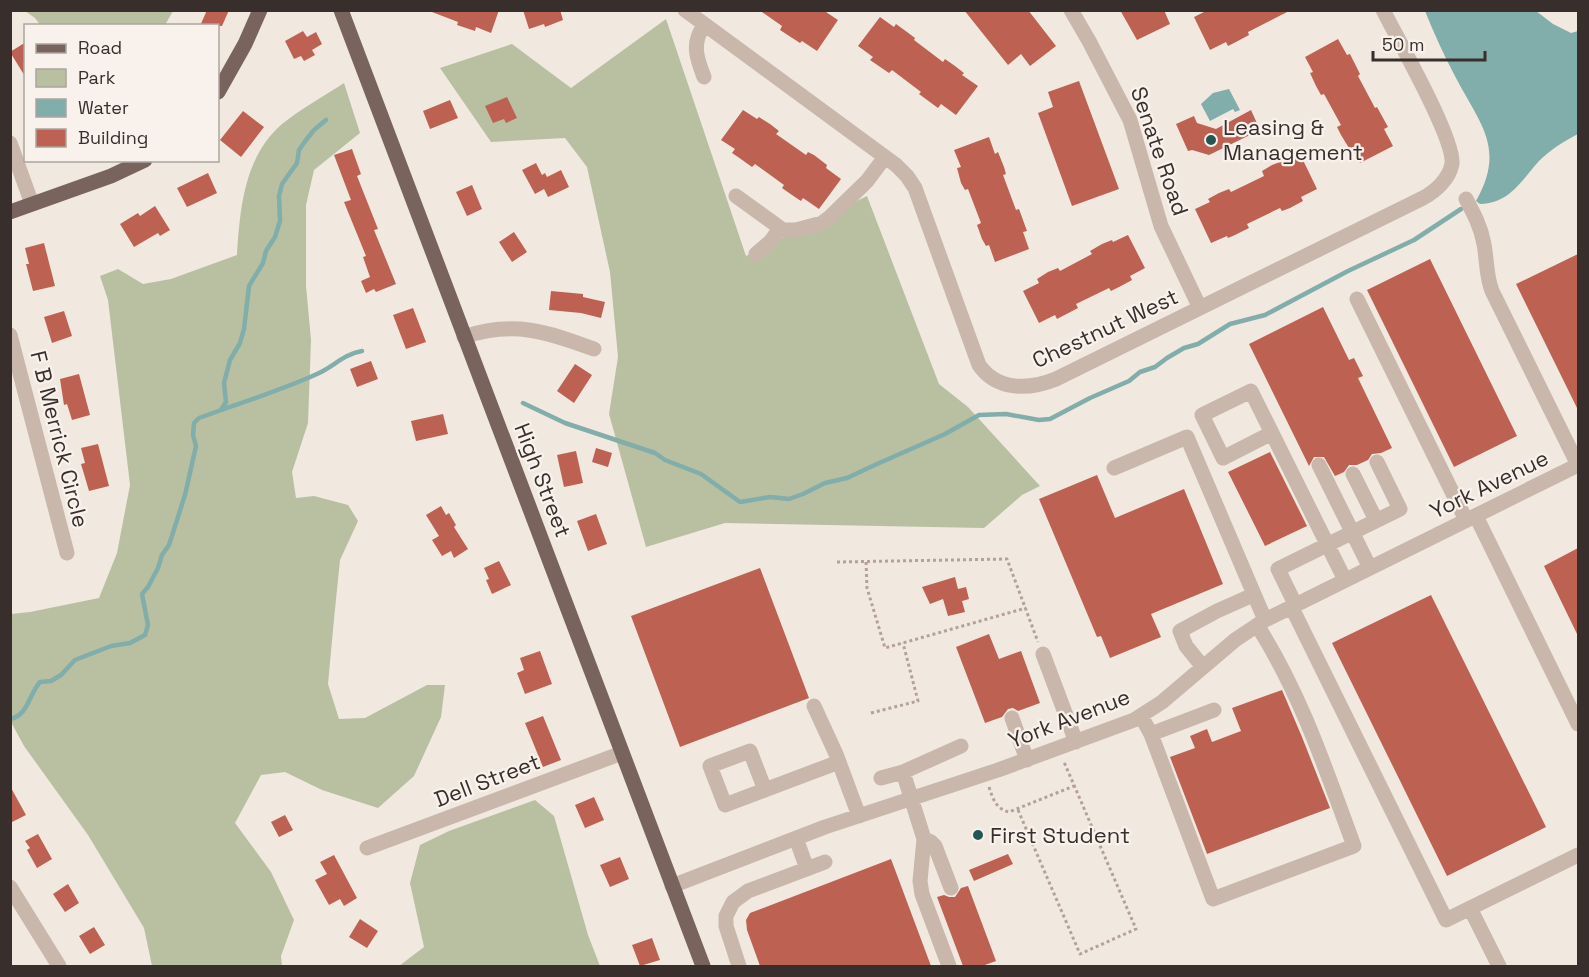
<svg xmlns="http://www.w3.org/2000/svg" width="1589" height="977" font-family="'Space Grotesk',sans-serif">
<rect width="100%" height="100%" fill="#f1e8e0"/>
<path fill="#b8c0a1" d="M25,11l148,-1v1l-8,14 -124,1 -6,-8z
M666,19l80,237 121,-60 72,188 29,23 72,79 -18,9 -38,33 -259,-5 -79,24 -37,-133 9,-57 -8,-85 -23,-105 -22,-29 -74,4 -51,-74 72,-24 59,44z
M344,83l16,50 -46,37 -8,35v81l5,54 -3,83 -16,49 4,26 18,-2 34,9 10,16 -18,39 -6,59 -6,65 11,35 26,-1 62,-33h18l-4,32 -27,59 -36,32 -56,-18 -37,-18 -24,3 -26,48 36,49 23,48 -13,36 1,10h-130l-8,-38 -56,-93 -64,-89 -13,-24v-108l19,-2 69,-14 18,-45 13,-68 -22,-185 -8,-24 18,-7 25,15 28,-5 66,-24c3,-46 7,-98 45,-131 19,-15 42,-28 62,-41z
M535,800l19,16 34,119 12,31h-201l25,-19 -14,-64 10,-38 29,-14z"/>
<path fill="#81adaa" d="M1425,11h111l17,13 18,9 7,-2v103c-14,7 -28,16 -39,27 -18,20 -29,42 -59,43l-4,-3c30,-53 4,-77 -20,-123 -12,-22 -22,-45 -31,-67z
M1229,89l11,21 -5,2 -2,-3 -23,12 -9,-17 12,-11z"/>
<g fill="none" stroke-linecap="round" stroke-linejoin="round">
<path stroke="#81adaa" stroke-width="4.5" d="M523,403l42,20 90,30 10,7 36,14 39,28 30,-5 19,2 14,-5 22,-11 22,-5 30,-14 68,-30 34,-19 27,-1 33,6 11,-1 40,-21 39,-17 11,-9 15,-5 12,-9 17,-10 14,-4 32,-20 35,-9 83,-44 66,-31 47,-31
M221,410c32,-11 65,-22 96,-36 16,-7 27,-20 45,-23
M10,719c18,-3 19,-25 30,-37l11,-1 10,-6 14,-15 36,-14 19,-3 15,-8 3,-10 -6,-31 6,-7 10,-19 4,-13 7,-10 16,-50 11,-49 -3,-11 1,-12 5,-5 22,-8 5,-8 -2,-19 6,-23 10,-17 4,-14 5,-43 14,-23 3,-12 9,-14 5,-16 -1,-25 3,-12 15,-21 2,-13 7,-10 8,-10 12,-10"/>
</g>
<path fill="#bd6252" d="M207,10h22l-7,16h-22z
M432,10h67l-8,23 -15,-6 -1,4 -18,-6 1,-3 -26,-10z
M523,10h37l3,10 -18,7 -1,-3 -15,5z
M759,10h64l15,10 -21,31 -15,-10 -2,2 -20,-13 2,-4z
M964,10h64l28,36 -26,20 -9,-12 -13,11z
M1120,10h44l6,14 -33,16z
M1208,10h83l-43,22 1,3 -13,7 -8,4 -2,-4 -16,8 -16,-33z
M880,17l14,10 2,-3 11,8 8,6 -1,2 29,22 2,-3 10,7 9,7 -2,2 16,11 -22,29 -15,-11 -3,4 -19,-14 2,-2 -29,-22 -3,3 -19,-13 3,-3 -15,-11z
M303,31l4,6 9,-5 6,12 -10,6 3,5 -11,6 -3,-5 -7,3 -9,-18z
M1338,39l9,16 3,-1 10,20 -2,2 17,32 2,-1 11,20 -4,2 9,17 -33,17 -9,-16 -2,1 -8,-13 -4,-8 4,-2 -17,-31 -3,1 -5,-9 -6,-13 3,-1 -8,-15z
M26,42v36l-16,-26z
M1079,81l40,108 -47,17 -34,-93 15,-6 -5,-15z
M507,97l10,21 -11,5 -2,-4 -11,4 -8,-17z
M450,100l8,18 -28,11 -7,-18z
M743,110l14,9 2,-2 11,7 9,7 -3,3 30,21 2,-3 6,3 13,10 -1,3 15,11 -22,30 -16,-11 -2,3 -9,-6 -10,-7 2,-3 -29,-21 -3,3 -14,-10 -6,-4 3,-4 -14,-9z
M1251,110l9,20 -51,25 -17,-5 -4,1 -12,-27 18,-8 3,7 19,6z
M243,111l21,16 -23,30 -21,-17z
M989,137l6,17 3,-2 6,15 2,7 -3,1 13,35 3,-1 8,22 -4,1 6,17 -34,13 -6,-17 -3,1 -4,-7 -5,-14 4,-2 -13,-34 -3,1 -4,-7 -4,-15 4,-1 -7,-17z
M352,149l9,25 -4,2 21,53 -4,1 22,54 -20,8 -2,-3 -8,4 -5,-12 9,-4 -7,-20 3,-1 -22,-54 7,-2 -17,-45z
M1301,156l16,33 -16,8 2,4 -13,7 -8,3 -2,-3 -33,16 2,4 -14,7 -7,3 -1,-2 -16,7 -16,-34 15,-7 -2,-3 11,-6 10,-4 2,3 33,-16 -2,-5 10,-6 11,-4 1,3z
M536,163l6,12 3,-2 2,4 14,-7 8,17 -21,10 -4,-8 -9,5 -13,-24z
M208,173l9,20 -30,14 -10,-19z
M472,185l10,24 -15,7 -11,-24z
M155,206l15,24 -10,6 -2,-3 -24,14 -14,-23 18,-11 2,3z
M514,232l13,20 -15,10 -13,-20z
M1128,235l17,33 -15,8 2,4 -11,6 -10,5 -2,-3 -33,16 2,4 -21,11 -2,-4 -16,8 -16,-32 16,-8 -2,-4 11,-7 10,-4 2,3 32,-17 -2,-3 12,-7 10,-4 1,2z
M44,243l11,43 -22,5 -7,-27h3l-4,-16z
M1578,254v156l-62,-126z
M1430,259l87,177 -63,31 -87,-177z
M551,291l32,3v3l22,5 -4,16 -20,-5 -32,-3z
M1323,307l26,53 5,-2 9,18 -5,2 34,70 -11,5 -9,1 -4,6 -11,5h-8l-5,7 -9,4 -11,-19h-10l-5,9 -60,-122z
M413,308l13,34 -20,7 -13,-34z
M64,311l8,25 -20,7 -8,-26z
M371,361l7,18 -21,8 -7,-18z
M575,364l17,11 -18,28 -17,-12z
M79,374l11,41 -18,5 -5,-16 -3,1 -4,-26z
M443,414l5,20 -32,7 -5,-20z
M98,444l11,42 -20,5 -8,-27 4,-1 -4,-15z
M596,448l16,5 -4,14 -16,-5z
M576,451l7,32 -19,4 -7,-32z
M1270,452l37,74 -42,20 -37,-74z
M1097,475l18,43 69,-29 39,95 -72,30 10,23 -51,21 -9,-22 -4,1 -58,-138z
M441,506l5,9 3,-2 7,12 -2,2 14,22 -14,9 -3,-7 -9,5 -10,-16 7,-4 -13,-21z
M596,514l11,30 -19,7 -11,-30z
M1578,548v88l-34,-70z
M499,561l12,24 -19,9 -6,-14 3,-1 -5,-11z
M760,568l49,130 -129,49 -49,-131z
M955,577l3,12 8,-2 3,12 -7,2 3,11 -17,4 -5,-17 -13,5 -8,-17z
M1431,595l115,232 -99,49 -115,-233z
M989,634l10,25 22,-8 19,52 -22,8 -5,-3 -5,1 -6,8 -17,6 -29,-76z
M540,651l12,33 -27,10 -8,-21 7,-3 -4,-12z
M1282,690l20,47 28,71 -123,46 -37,-97 25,-9 -5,-12 17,-7 5,13 29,-11 -9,-23z
M543,716l18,44 -18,7 -18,-44z
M10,786l16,29 -16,8z
M594,797l10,23 -19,8 -10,-23z
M285,815l8,15 -14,7 -8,-15z
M38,834l14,25 -15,9 -10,-18 3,-2 -5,-7z
M1008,854l5,10 -39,17 -5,-11z
M334,855l23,43 -13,8 -4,-7 -11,6 -14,-25 12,-6 -7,-12z
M620,857l9,22 -19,8 -10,-22z
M891,859l40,107h-171l-13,-36 -1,-10 4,-7z
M68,884l11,19 -14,9 -12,-18z
M968,886l28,75 -14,5h-19l-26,-69 7,-2 5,2h6l6,-9z
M360,919l18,12 -11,17 -18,-11z
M94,927l11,18 -15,9 -11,-18z
M652,938l8,22 -20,6 -8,-21z"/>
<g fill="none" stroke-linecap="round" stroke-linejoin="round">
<path stroke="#b5a197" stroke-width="3" stroke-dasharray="3 3" stroke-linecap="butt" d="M837,562l170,-3 31,83
M866,562l1,26 18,60 141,-40
M871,713l47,-12 -15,-58
M989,787c4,12 7,22 20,25l65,-26
M1018,810l62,144 56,-25 -72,-167"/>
<path stroke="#c9b7ac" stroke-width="15" d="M685,10l211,155 11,11 8,12 64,177c18,26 50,25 77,14l367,-181c13,-7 26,-19 29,-34 3,-25 -55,-126 -69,-154
M1071,10l18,31 41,79 31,106 39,82
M704,77c-7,-18 -13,-34 0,-51
M10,143l22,61
M736,196l47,34h13l26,-7 8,-6 37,-36 18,-24
M1466,199c8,15 15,28 18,45 3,16 2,32 8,47l86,174
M756,254l15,-13 9,-13
M1357,299l109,221
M10,335l57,218
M464,337c49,-17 84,-5 130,12
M1272,433l-49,25 -21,-43 49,-24 94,189
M1319,465l51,103
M1114,468l73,-31 78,183
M1353,474l23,46
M1476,516l102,208
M1295,604l-17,-35 122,-60 -23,-47
M1291,606l155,314 132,-65
M1043,654l33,88
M1203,667l-17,-21 -6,-15 37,-20 36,-16
M814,706l22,48 23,62
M1141,716l10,18 62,165 141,-53c-28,-76 -53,-152 -97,-221
M1012,718l15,42
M1151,734l63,-24
M903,772l21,67 -4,42 2,13 27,72
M881,778l22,-6 58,-26
M765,790l-15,-39 -40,15 15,39 114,-43
M796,838l11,31
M924,839l7,3 4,4 16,42
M367,848l255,-95
M672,886l153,-59 173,-57 136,-50 28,-18 73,-62 30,-20 313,-155
M10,887l49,79
M1470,908l29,58
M739,966l-13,-40v-10l7,-14 15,-11 77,-29"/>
<path stroke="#78645d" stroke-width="15" d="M341,10l362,956
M218,92l27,-48 15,-34
M10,212l101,-36 34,-16"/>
</g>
<g fill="#235755" stroke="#f9f2ec" stroke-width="2">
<circle cx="1211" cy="140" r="6"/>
<circle cx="978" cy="835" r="6"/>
</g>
<g text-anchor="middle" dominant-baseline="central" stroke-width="4.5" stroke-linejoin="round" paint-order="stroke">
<g font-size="22" fill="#382e2b" stroke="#f9f2ec" text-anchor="start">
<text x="1223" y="127">Leasing &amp;<tspan x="1223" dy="25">Management</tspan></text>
<text x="990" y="835">First Student</text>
</g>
<g font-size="22" fill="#382e2b" stroke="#f9f2ec">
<text transform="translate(1160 151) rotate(71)">Senate Road</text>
<text transform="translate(1105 328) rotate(-25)">Chestnut West</text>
<text transform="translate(60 439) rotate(76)">F B Merrick Circle</text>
<text transform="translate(543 480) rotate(69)">High Street</text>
<text transform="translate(1489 484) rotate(-26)">York Avenue</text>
<text transform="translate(1069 718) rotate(-21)">York Avenue</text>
<text transform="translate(487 780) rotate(-21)">Dell Street</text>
</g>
</g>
<rect width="1589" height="977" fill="none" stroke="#382e2b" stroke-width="24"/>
<rect x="24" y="24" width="195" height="138" fill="#f9f2ec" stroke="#aca49f" stroke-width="1.5"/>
<rect x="36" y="44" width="30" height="9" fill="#78645d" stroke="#aca49f" stroke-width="1.5"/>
<text x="78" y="54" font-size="18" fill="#382e2b">Road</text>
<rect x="36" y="69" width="30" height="18" fill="#b8c0a1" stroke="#aca49f" stroke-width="1.5"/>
<text x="78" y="84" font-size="18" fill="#382e2b">Park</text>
<rect x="36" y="99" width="30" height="18" fill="#81adaa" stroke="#aca49f" stroke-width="1.5"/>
<text x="78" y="114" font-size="18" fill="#382e2b">Water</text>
<rect x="36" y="129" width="30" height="18" fill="#bd6252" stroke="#aca49f" stroke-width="1.5"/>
<text x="78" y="144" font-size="18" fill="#382e2b">Building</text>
<path d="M1373 51v9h112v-9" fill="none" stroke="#382e2b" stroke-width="3"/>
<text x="1382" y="51" font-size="18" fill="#382e2b" stroke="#f9f2ec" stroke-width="4.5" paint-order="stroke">50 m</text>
</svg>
